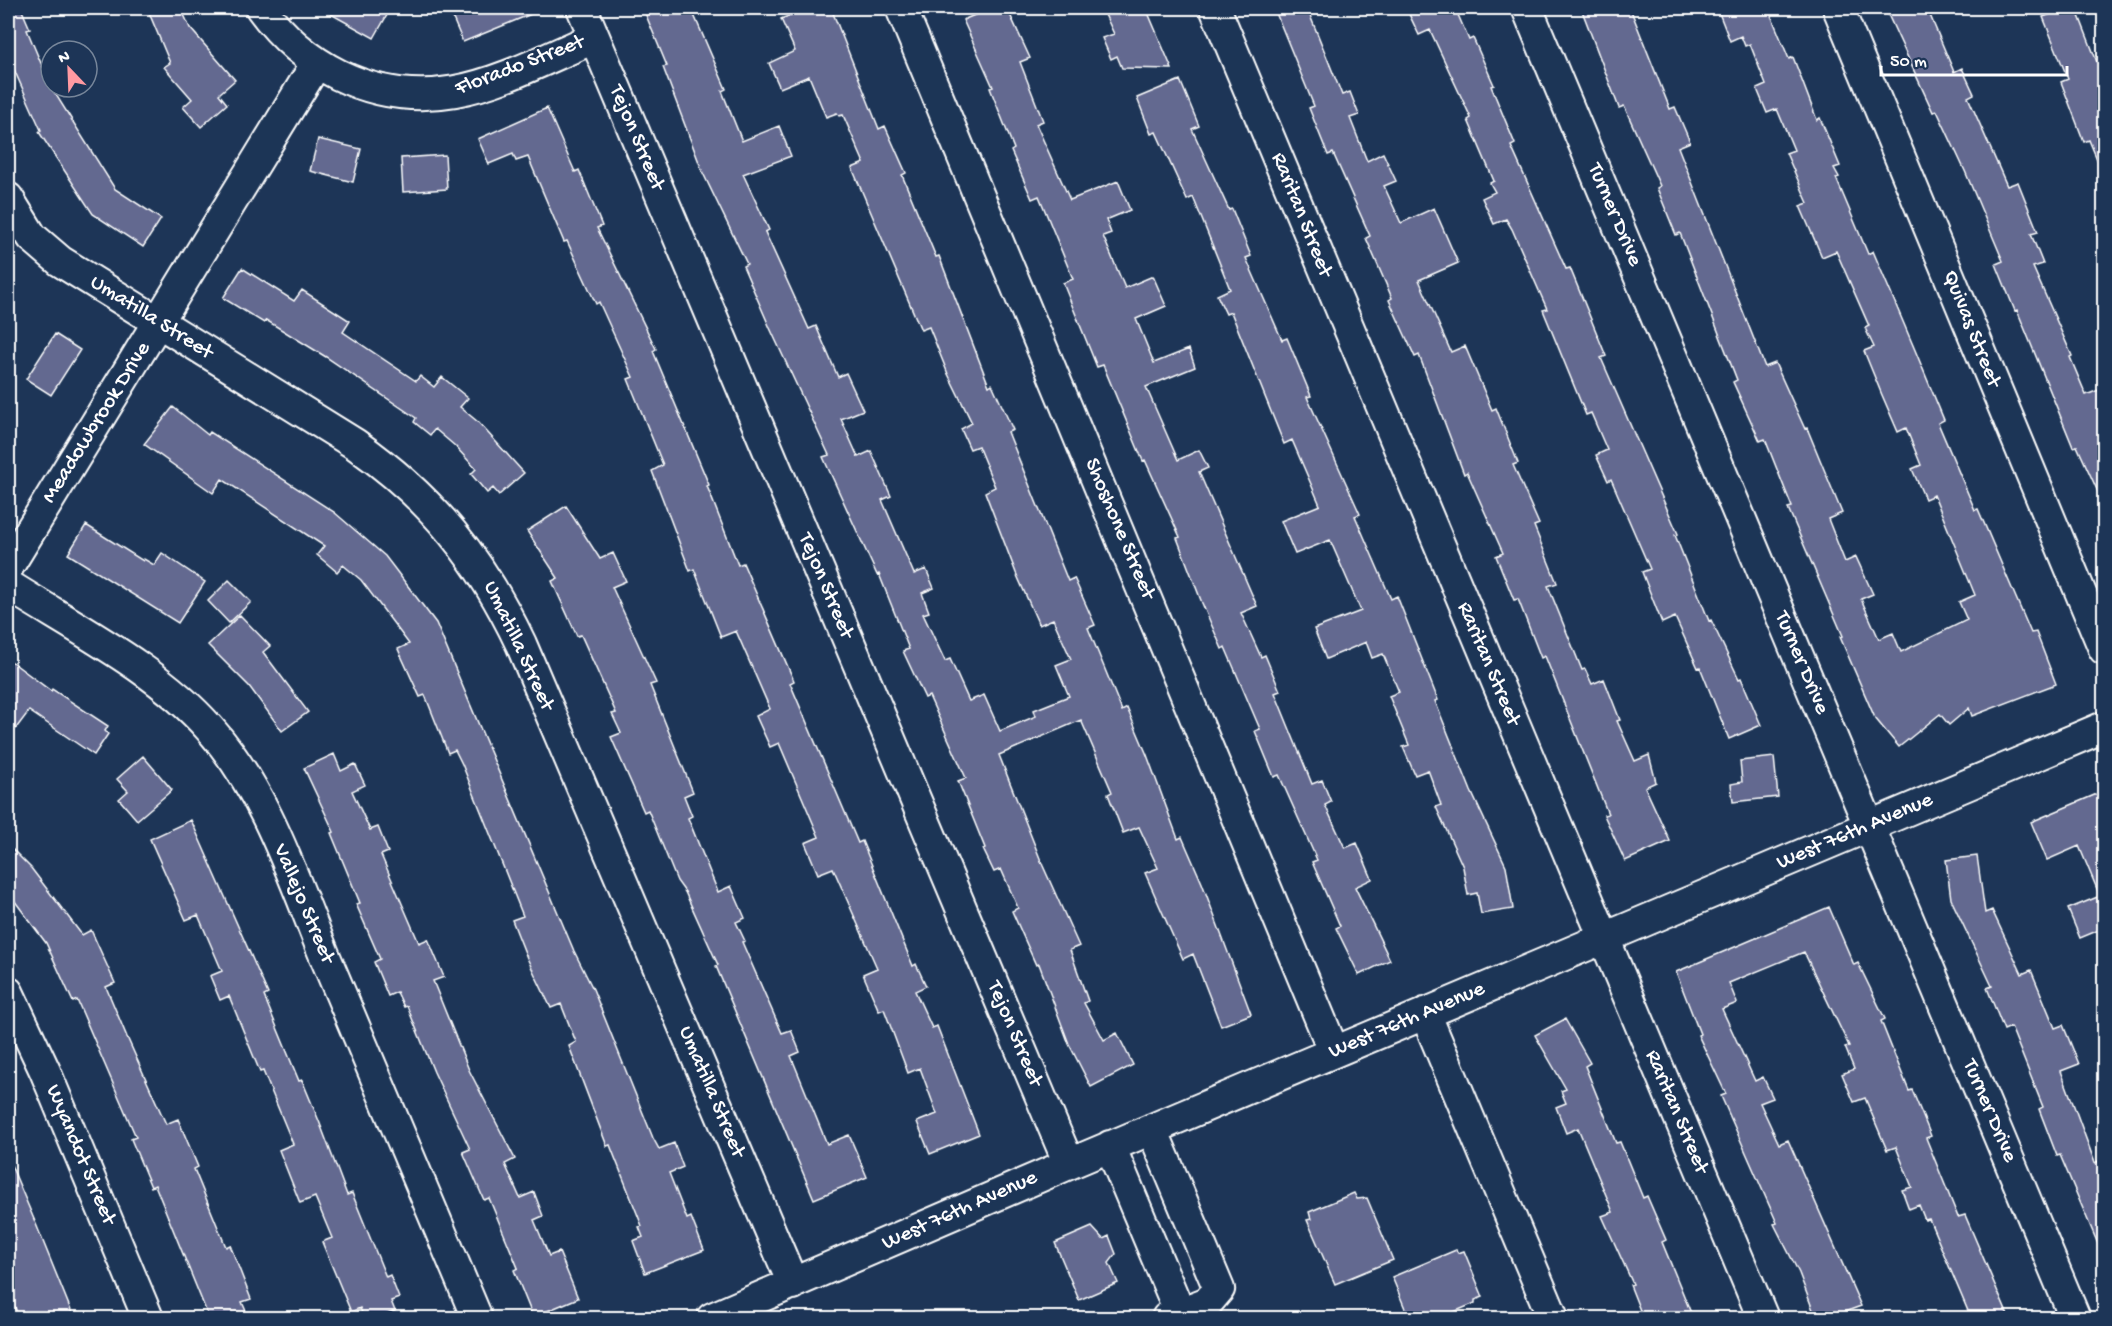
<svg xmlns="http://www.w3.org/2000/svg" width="2112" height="1326" font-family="'Gochi Hand',sans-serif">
<rect width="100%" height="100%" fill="#1d3557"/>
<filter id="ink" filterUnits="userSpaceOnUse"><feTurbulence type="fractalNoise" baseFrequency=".0167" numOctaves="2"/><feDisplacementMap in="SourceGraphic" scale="12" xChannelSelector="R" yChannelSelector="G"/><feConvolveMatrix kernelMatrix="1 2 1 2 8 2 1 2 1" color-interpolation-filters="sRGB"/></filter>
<g filter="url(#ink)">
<path fill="#636990" stroke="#fff" stroke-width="1.5" d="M8,8h13l9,21 -3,1 24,57 64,102 46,30 -18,28 -50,-33 -54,-82 2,-2 -33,-74z
M147,8h34l9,20 45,52 -16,14 8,10 -26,23 -18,-20 9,-8 -28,-32 6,-4z
M320,8h71l-17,30z
M467,8h79l-83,34 -12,-28z
M643,8h48l35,81 -4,2 20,50 37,-15 12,30 -48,18 26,56 -4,2 44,97 7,-3 22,51 8,-4 17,37 -22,9 17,38 13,-6 20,45 -9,4 32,74 12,-5 8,19 -12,5 7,19 -6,2 22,47 5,-2 19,42 15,-6 16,36 36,-15 -2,-6 35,-14 -13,-31 15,-6 -18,-40 -14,6 -23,-52 -31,-81 10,-5 -17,-41 -8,3 -9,-20 11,-6 -24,-49 -19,-47 -8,3 -69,-162 12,-5 -21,-48 -4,1 -2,-3 -11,4 -17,-41 -29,12 -11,-25 26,-12 -14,-32 27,-11h23l48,121 6,-3 21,47 -4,2 34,82 3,-1 50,130 3,-2 21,46 -5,2 60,149 6,-3 21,47 -7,3 34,83 5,-3 20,47 31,84 4,-2 20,46 49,131 -30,12 -28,-72 -10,5 -38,-86 13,-5 -19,-41 -16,6 -15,-39 4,-2 -31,-72 -82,35 44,111 36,80 -9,4 18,51 -4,2 20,37 13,-7 16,32 -42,22 -22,-43 -30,-80 -3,1 -24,-54 6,-3 -17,-39 -7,3 -11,-23 2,-1 -27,-67 8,-3 -37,-82 -4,2 -22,-47 6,-2 -30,-75 -2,1 -54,-118 6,-2 -59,-127 -27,-62 4,-2 -44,-91 -40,-106 4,-1z
M991,8h16l23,50 -10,4 23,59 -7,3 34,76 48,-19 12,29 -24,10 5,13 -8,3 22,52 28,-12 13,30 -30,13 18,44 35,-14 6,18 -49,20 32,73 21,-10 9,18 -9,4 58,134 -16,7 20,44 4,-2 15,36 -5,2 37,91 10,-4 9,22 -6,3 20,43 12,-5 15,36 -17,8 35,73 -31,15 -23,-47 4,-2 -28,-64 5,-2 -38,-85 -5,2 -19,-46 5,-2 -35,-82 -3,2 -20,-46 -25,-65 3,-1 -35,-77 -2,1 -40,-96 -6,2 -34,-84 10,-4 -34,-83 -7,3 -21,-48 3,-2 -24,-61 3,-1 -30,-67z
M1102,8h44l26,61 -50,-1 -5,-12 -6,3 -9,-21 12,-4z
M1274,8h33l35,87 8,-3 9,23 -9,3 17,43 16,-8 13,28 -12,5 17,37 33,-15 24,55 -39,17 32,72 14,-6 27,64 4,-2 22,55 -5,2 26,59 -5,2 23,57 -9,3 34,84 3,-1 7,15 12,-5 16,41 -3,1 18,40 14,-6 7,27 -11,5 25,54 -45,20 -21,-46 4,-1 -63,-158 -4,2 -23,-59 -4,1 -18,-44 7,-3 -36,-81 -3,2 -45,-119 -4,2 -26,-57 3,-2 -26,-60 4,-2 -37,-83 -5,2 -19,-47 5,-2z
M1422,8h33l14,32 4,-2 21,47 -3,1 24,58 -4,2 55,123 4,-1 36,88 -5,2 77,176 -3,1 34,86 2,-1 28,59 2,-1 20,47 -32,14 -29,-72 -2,1 -23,-51 -13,6 -20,-51 8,-3 -39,-90 -3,2 -12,-26 11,-5 -16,-37 -5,2 -43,-105 4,-1 -35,-80 -6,-10 -12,5 -12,-26 13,-6 -5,-9 4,-2 -26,-61 3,-2 -41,-88 -11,5 -10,-21z
M1581,8h49l40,101 5,-2 15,35 -12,5 87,220 10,-4 30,66 2,-1 35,85 -14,6 17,43 11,-5 17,37 -12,5 18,40 14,-6 8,19 66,-32 -8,-18 16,-7 -41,-100 -9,4 -13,-30 9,-4 -15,-37 -8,4 -16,-37 -18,-44 10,-4 -9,-19 4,-2 -33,-75 -14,6 -22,-51 8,-3 -22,-50 8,-3 -17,-41 -10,4 -10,-24 9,-4 -16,-41 -5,2 -4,-10 -11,5 -11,-28 12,-5h37l21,51 4,-2 24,63 3,-2 20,48 -6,2 5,9 -3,1 32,76 5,-3 42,99 29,70 -6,3 37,87 3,-1 53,124 5,-1 20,52 -84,32 -3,-8 -20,17 -9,-11 -41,33 -24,-29 -35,-81 3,-1 -55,-128 4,-1 -27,-68 -5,2 -27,-59 4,-2 -57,-147 -4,2 -19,-47 3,-2 -36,-80 -5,2z
M1885,8h42l27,64 8,-4 12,26 -6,3 39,89 11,-4 20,50 -7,2 12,30 -10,3 39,89 -2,1 16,38 13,-5 5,12v103l-27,-59 -4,1 -56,-137 -2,1 -19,-47 7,-3 -38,-90 -28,-60 -4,1z
M2067,8h9l23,59 5,-2v111l-15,-36 -5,2 -23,-60 7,-3 -25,-62z
M1180,80l19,46 -7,3 37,81 3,-1 19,47 -5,2 36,82 5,-2 24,58 -4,1 53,117 -5,2 36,83 6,-3 41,104 -3,1 36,90 35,75 7,43 -32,5 -4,-21 -9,2 -5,-28 -27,-60 5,-2 -13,-35 -13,5 -12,-28 6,-2 -20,-49 10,-4 -16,-38 -11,4 -6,-16 -40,17 -12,-30 47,-18 -31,-71 -35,14 -14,-33 39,-16 -28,-65 -8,4 -53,-132 -5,2 -9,-19 13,-6 -37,-92 -6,3 -31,-68 -5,2 -14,-36z
M547,108l28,64 4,-2 23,56 -5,2 59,121 -3,2 56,134 -2,1 31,79 5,-2 51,118 -4,2 68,160 4,-2 51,125 3,-2 10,22 -11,5 17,37 5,-2 42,108 -49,20 -13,-32 20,-8 -17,-46 -12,5 -24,-64 -5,2 -16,-37 14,-6 -44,-100 -15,6 -13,-31 14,-6 -40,-94 -9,4 -14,-31 14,-7 -34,-78 -15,6 -27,-68 -4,2 -38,-100 11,-6 -35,-86 5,-2 -34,-75 -3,2 -29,-63 -3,1 -36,-85 -12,4 -3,-7 -24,10 -11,-25z
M318,139l43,10 -8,33 -43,-11z
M445,155l2,34 -44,3 -2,-34z
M242,268l52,33 8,-11 48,31 -7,11 73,49 4,-5 14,11 8,-10 26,21 -8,9 18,15 46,51 -25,22 -6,-7 -6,5 -16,-19 5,-5 -21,-23 -20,-17 -5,6 -16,-13 2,-4 -90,-61 -60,-37 -2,3 -41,-25z
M55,334l25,16 -29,45 -25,-16z
M173,407l35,28 2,-3 124,80 51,44 51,67 138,328 19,38 60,149 6,11 15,-6 9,24 -14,6 18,46 4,-2 13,33 -59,23 -12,-32 10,-4 -4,-10 3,-1 -32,-81 -3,1 -38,-100 7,-4 -15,-38 -10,4 -24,-50 -15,-38 11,-4 -61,-152 -7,-14 -7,3 -23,-58 -5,2 -22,-48 11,-5 -48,-64 -18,-15 -6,7 -20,-17 7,-9 -102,-67 -9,14 -69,-49z
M566,506l34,53 13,-6 13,28 -14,6 44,96 -6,2 43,107 -9,4 8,20 -4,2 30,74 13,-6 14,32 -9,4 9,19 -3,1 40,91 9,-3 9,22 -9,4 36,88 22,-9 18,42 -53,22 -98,-233 2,-1 -33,-73 -8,-11 -29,-71 -4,2 -33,-75 10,-4 -9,-19 4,-1 -35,-78 -4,1 -25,-55 6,-3 -31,-47z
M86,525l57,36 1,-2 10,6 8,-12 43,29 -27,41 -110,-69z
M229,580l22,22 -22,21 -21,-22z
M240,615l30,31 -7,6 45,60 -26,19 -33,-45 -41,-41z
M8,659l43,32 1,-2 56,37 -3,5 3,3 -14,21 -65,-44 -21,28z
M334,754l7,17 14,-7 10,21 -13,6 18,39 8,-3 10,25 -7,3 38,88 9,-4 16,38 -11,4 36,89 46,89 -10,5 15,34 14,-6 9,24 -9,4 15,36 10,-4 19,46 -45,19 -19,-47 4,-2 -29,-70 -5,2 -21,-48 7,-3 -36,-77 -27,-66 -3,1 -7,-15 -9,4 -14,-34 6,-3 -24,-55 4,-1 -29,-70 3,-1 -30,-64z
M143,756l29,34 -35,30 -18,-21 9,-8 -11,-12z
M1774,757l4,40 -45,5 -2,-18 11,-2 -2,-21z
M2104,791v137l-24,10 -12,-29 32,-13 -21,-50 -32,14 -16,-38z
M191,820l77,174 -4,2 35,85 3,-1 17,41 28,74 5,-2 34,84 4,-2 9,23 -8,3 4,10 -18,7h-13l-4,-10 -9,4 -29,-70 10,-4 -17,-41 -15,6 -21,-53 14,-6 -30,-73 -3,1 -31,-76 -9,4 -10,-24 12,-5 -24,-56 -12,5 -36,-81z
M8,845l23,23 51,67 9,-5 24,53 -9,4 21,50 39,87 12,-5 20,48 -4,2 32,78 4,-2 21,54 -9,3 7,16h-40l-54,-133 -4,2 -20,-48 5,-2 -59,-137 -4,2 -27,-59 -38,-51z
M1977,856l8,57 7,-3 30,64 9,-4 24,58 8,-3 16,39 -18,7 34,92 3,-2 6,15v82l-44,-103 -3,1 -18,-47 4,-2 -32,-80 -7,3 -17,-42 5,-2 -41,-87 -5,-39z
M1829,907l25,58 4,-2 27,56 -4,2 28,70 3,-1 19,46 -5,2 32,79 7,-2 44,103h-38l-42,-99 -4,1 -6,-15 -10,4 -7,-19 10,-3 -16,-40 -9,3 -22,-52 -11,4 -12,-28 12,-5 -9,-22 4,-1 -45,-94 -75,31 8,20 -15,6 33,72 8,-4 10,21 -13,5 19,41 9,-4 73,166 -33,12h-12l-17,-45 -25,-49 3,-1 -56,-127 5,-2 -28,-59 2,-1 -24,-62z
M1565,1019l25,44 -5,3 31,77 4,-1 23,56 4,-2 19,44 -4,2 31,76h-50l-13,-33 3,-1 -31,-68 11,-4 -35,-84 -12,5 -10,-26 10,-4 -5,-12 5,-2 -31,-54z
M8,1158l28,66 38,94h-55l-11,-29z
M1354,1193l3,6 10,-1 26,62 -58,24 -28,-64 4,-1 -2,-7z
M1092,1227l11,12 6,-3 7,18 -7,9 9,20 -39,17 -24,-57z
M1456,1250l2,3 6,-2 19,46 -8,3v3l-35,15h-31l-17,-41z"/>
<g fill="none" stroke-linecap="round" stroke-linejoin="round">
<g stroke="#fff" stroke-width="34">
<path id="minor" d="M261,8c21,29 46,51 78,67 96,46 167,1 255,-37
M582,8l487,1156
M901,8l433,1044
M1215,8l548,1310
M1527,8l548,1310
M1838,8l266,641
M8,198l24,39 28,24 295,183c77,54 126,115 166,200l272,640
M8,567l308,-503
M8,585c66,42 151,85 202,144 57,64 84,152 116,230 51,120 101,240 151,359
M8,992l37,79 103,247
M1425,1013l128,305
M1152,1129l67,160 -11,13 -41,16
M1110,1146l70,167
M712,1318l357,-154 1035,-437"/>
</g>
<use href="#minor" stroke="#1d3557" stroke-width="30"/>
</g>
</g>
<g text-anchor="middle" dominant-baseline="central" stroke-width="4.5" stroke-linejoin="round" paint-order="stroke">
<g font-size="22" fill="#fff" stroke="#1d3557">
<text transform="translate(520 66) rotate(-21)">Florado Street</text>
<text transform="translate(636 138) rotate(67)">Tejon Street</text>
<text transform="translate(1301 215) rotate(68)">Raritan Street</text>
<text transform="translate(1614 215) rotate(67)">Turner Drive</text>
<text transform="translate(151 318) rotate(32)">Umatilla Street</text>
<text transform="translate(1971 329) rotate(68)">Quivas Street</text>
<text transform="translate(97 423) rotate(-58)">Meadowbrook Drive</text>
<text transform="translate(1119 529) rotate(67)">Shoshone Street</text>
<text transform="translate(825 586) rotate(67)">Tejon Street</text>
<text transform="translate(518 646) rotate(65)">Umatilla Street</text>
<text transform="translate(1801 663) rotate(67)">Turner Drive</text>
<text transform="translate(1488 664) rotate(67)">Raritan Street</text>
<text transform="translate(1855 832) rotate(-23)">West 76th Avenue</text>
<text transform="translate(303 904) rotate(67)">Vallejo Street</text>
<text transform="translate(1407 1021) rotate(-23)">West 76th Avenue</text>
<text transform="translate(1014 1034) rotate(67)">Tejon Street</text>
<text transform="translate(711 1092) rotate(67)">Umatilla Street</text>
<text transform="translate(1989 1111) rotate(67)">Turner Drive</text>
<text transform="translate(1676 1112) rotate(67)">Raritan Street</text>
<text transform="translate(80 1155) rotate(67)">Wyandot Street</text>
<text transform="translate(960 1211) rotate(-24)">West 76th Avenue</text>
</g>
</g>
<rect width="2112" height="1326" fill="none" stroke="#1d3557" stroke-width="30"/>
<rect x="15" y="15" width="2082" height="1296" fill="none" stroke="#fff" stroke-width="2" filter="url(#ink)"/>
<g transform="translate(69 69) rotate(337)"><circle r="28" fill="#1d3557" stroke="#77869a" stroke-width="1.5"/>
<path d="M0-4.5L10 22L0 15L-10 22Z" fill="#ff9aa2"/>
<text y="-9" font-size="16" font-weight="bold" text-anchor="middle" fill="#ffffff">N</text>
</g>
<path d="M1881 66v9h186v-9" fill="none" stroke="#ffffff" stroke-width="3"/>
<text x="1890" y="66" font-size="18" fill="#ffffff" stroke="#1d3557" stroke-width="4.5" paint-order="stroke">50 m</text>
</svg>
